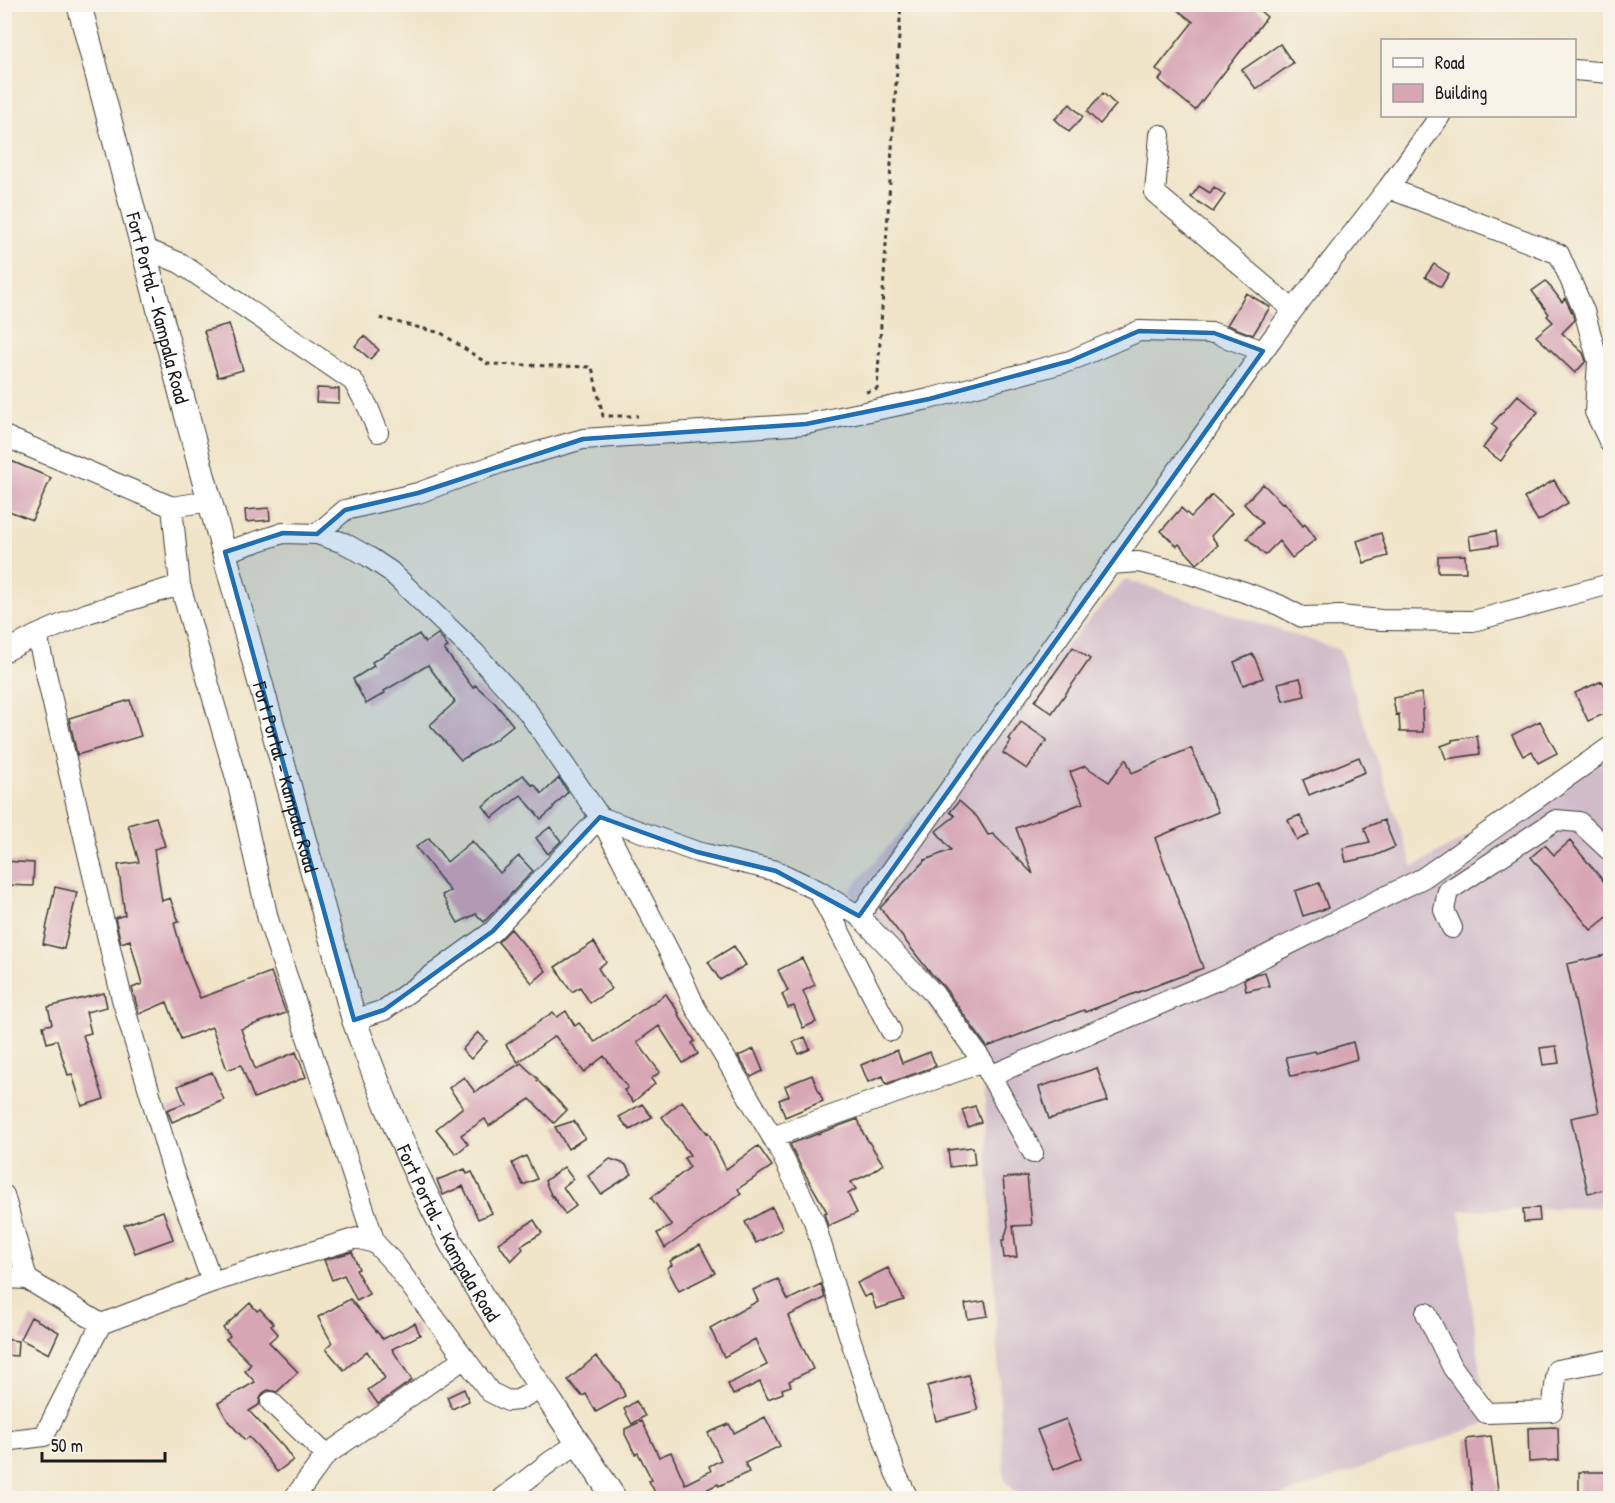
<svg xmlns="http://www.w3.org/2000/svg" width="1615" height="1503" font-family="'Patrick Hand',sans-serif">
<rect width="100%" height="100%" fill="#f7f3e8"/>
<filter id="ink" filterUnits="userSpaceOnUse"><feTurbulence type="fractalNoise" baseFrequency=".0167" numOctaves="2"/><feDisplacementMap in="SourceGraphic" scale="12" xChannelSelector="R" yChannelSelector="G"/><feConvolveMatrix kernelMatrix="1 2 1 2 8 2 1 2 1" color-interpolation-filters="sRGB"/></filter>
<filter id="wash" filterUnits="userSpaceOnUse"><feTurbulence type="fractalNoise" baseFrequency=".008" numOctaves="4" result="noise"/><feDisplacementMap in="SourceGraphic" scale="24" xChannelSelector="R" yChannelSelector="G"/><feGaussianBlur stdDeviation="1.35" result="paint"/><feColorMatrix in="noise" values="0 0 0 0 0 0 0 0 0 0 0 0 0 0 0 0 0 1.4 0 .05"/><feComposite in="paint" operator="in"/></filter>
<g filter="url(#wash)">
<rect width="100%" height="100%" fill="#f0e4c8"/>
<path fill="#d1bdca" d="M1125,579l215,71 73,217 197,-111v451l-150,3 27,213 -211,75h-255l-17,-19 -20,-396 -61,-84 -74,-108z"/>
<g id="blocks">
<path fill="#d7a6b5" d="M1170,4h82l15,13 -72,93 -36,-30 4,-5 -7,-6 37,-47z
M1280,44l13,19 -37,26 -14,-19z
M1103,93l13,12 -16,19 -13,-12z
M1070,104l13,13 -14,15 -14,-13z
M1199,186l11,7 4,-6 11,8 -12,17 -22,-15z
M1434,264l15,10 -8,13 -16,-10z
M1546,281l16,21 3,-4 8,17 1,6 -12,12 21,20 3,8 -11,12 -39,-37 17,-14 -6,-6 2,-2 -17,-23z
M1246,293l24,14 -17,28 -26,-10z
M229,324l14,46 -25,7 -14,-46z
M364,336l15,14 -9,9 -15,-13z
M317,388l22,1v14l-23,-1z
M1518,395l20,17 -28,32 2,1 -11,16 -18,-13 14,-19 -5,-5z
M4,458l47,20 -19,42 -28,-11z
M1554,480l14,23 -30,18 -14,-23z
M1263,484l19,19 2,-1 19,24 2,-2 11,15 -24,19 -13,-17 -14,14 -18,-17 15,-15 -18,-19z
M1212,495l20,18 -21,23 7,9 -21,19 -18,-20 -2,2 -16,-15 20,-23 10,9z
M269,508l1,12 -24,2 -1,-12z
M1496,531l2,14 -27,4 -2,-13z
M1381,533l7,23 -24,7 -7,-22z
M1465,555l1,17h-28v-16z
M419,634l6,9 13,-9 2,2 8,11 -4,2 29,39 2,-3 20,18 18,22 -18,15 -34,20 -31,-35 25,-23 -27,-37 -44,26 1,2 -19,11 -13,-25 21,-13 -2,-4z
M1073,647l17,12 -38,54 -17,-12z
M1253,654l10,24 -20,7 -9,-23z
M1300,678l5,18 -22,5 -5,-18z
M1602,681l9,17v13l-23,10 -13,-28z
M1421,693l3,16 -2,1 1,22h-23l-1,-18 -3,1 -3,-17z
M130,700l11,36 -64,19 -8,-37z
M1540,721l17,32 -19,10 -6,-12 -9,5 -11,-21z
M1021,722l26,18 -20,29 -24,-16 8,-12 -2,-2z
M1477,736l3,18 -34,5 -5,-13 11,-4v-2z
M1191,748l27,64 -63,26 48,130 -118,44 -1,-2 -97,37 -43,-60 -16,-17 -48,-62 45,-48 26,-10 -15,-19 19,-15 -5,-4 9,-11 18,16 11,18 5,-1 40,40 -17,-46 67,-25 -13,-31 15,-6 24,16 17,-23 6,14z
M1359,757l6,15 -56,23 -6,-15z
M523,775l9,10 2,-1 8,10 17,-16 9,14 -15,15 1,1 -13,11 -20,-24 -29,23 -9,-12z
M1300,815l9,20 -12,5 -9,-20z
M156,817l9,29 -11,3 8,52 8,-3 9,24 -5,1 10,36 16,39 71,-26 15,41 -45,16 14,40 41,-17 10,25 -52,21 -13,-33 -14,5 -15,-43 -31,12 -14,-37 -28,12 -7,-26 10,-4 -12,-44 -9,3 -6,-25 10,-3 -7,-50 21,-3 -11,-37z
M1384,820l11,27 -21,9 -28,6 -3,-14 27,-6 -6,-14z
M550,827l11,14 -13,13 -12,-16z
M429,838l18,24 25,-21 28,32 19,-17 14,15 -49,51 -8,-8 -18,9 -16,-28 8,-4 -34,-44z
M1570,841l41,49v24l-20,16 -60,-73 14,-12 9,10z
M4,861l30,2 -1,23 -29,-1z
M1319,883l9,25 -25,8 -8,-25z
M55,887l22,5 -13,57 -21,-5z
M511,929l35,42 -14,12 -34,-41z
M594,942l12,20 -8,6 13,21 -21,14 -10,-16 -8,5 -17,-25z
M734,946l12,19 -26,15 -12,-18z
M1611,954v217l-9,2 3,17 -17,3 -17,-75 28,-6 -32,-148z
M802,958l13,27 -12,6 13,31 -13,6 -9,-22 -6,2 -6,-14 6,-3 -10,-21z
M1265,972l4,14 -23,5 -2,-11 11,-6z
M104,993l3,14 -21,5 5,21 -8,2 21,64 -22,7 -10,-32 -4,1 -11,-35 -10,3 -4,-17 9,-2 -4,-17z
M666,994l13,19 -1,1 17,27 -3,2 6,11 -15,9 -24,-37 -22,16 23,30 -9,7 4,5 -22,18 -9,-12 4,-2 -24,-32 -20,16 -29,-36 -37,26 -12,-17 47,-33 4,5 9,-6 9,15 4,-3 16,19z
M478,1032l9,9 -16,18 -9,-9z
M805,1037l5,12 -11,5 -6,-12z
M1353,1042l4,17 -33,10 -33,7 -5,-19 29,-6 1,2z
M1556,1046l3,17 -16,2 -3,-17z
M754,1049l9,22 -12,6 -13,-21z
M897,1050l5,13 28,-11 6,14 -50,18 -3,-8 -15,6 -7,-17z
M521,1063l17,16 -1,1 30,30 -13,13 -24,-24 -41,27 -4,-7 -24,16 7,9 -12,10 -20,-25 27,-22 -14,-19 15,-11 11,15z
M1097,1068l11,33 -59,18 -10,-32z
M212,1072l12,28 -52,22 -5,-12 18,-7 -7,-17z
M812,1075l11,26 -38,16 -6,-17 10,-4 -4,-10z
M682,1101l25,32 1,-1 18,37 32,-23 14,20 -34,23 3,5 -76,54 -8,-15 15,-7 -21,-28 39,-31 -6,-9 6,-3 -28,-38z
M642,1104l10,13 -22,13 -11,-13z
M975,1106l6,16 -13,5 -6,-17z
M858,1119l5,14 20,31 -14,10 -18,8 5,7 -8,5 9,19 -29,13 -4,-13 3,-1 -26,-45 -11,-23z
M574,1121l11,17 -17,11 -13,-22z
M973,1147l2,17 -25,3 -2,-17z
M526,1156l11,23 -14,6 -11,-22z
M610,1159l15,5 7,10 -31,20 -13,-18z
M564,1167l9,12 -10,8 13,19 -11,8 -12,-18 -1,1 -7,-16z
M465,1169l2,5 5,-2 20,41 -14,6 -15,-33 -20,9 -6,-15z
M1027,1176l5,49 -19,1 4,31 -13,1 -2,-18h2l4,-14 -5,-48z
M772,1207l11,22 -27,14 -11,-21z
M1539,1208l1,13 -16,1 -1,-13z
M163,1211l10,28 -38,14 -11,-28z
M534,1220l8,13 -21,13 2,3 -12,12 -13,-18z
M700,1245l15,28 -36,18 -12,-23 5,-3 -2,-4z
M352,1252l7,17 -3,1 13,24 -12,7 -13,-26 -12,5 -8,-20z
M888,1268l16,32 -28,9 -5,-15 -7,3 -7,-14z
M778,1279l10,21 33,-16 4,14 -37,18 25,53 -24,12 2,5 -9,3 1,4 -15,6 -8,-17 -27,13 -5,-11 39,-19 -12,-26 -31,18 -14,-29 48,-27 -5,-11z
M350,1299l33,40 32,-16 5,12 -28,14 20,31 -34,24 -10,-14 17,-12 -18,-27 -23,19 -18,-21 6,-6 -14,-26z
M985,1301l3,15 -20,3 -3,-15z
M250,1303l7,8 3,-2 14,15 -3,2 7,8 -9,8 29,30 -21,20 -9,-2 -5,3 -3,6 -1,6 -10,6 30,32 1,-1 13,18 -16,12 -17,-23 -11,-12 -4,3 -17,-19 -10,-18 37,-21 -10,-11 6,-7 -25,-25 4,-3 -7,-8z
M31,1317l28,15 -10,22 -29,-15z
M4,1339l14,2 -1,15 -13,-1z
M596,1356l24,28 5,12 -29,16 -10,-18 -4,2 -14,-16z
M968,1375l10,35 -42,11 -9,-35z
M464,1389l5,12 -17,8 -5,-12z
M636,1401l9,15 -13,8 -8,-15z
M765,1417l15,29 -35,17 4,9 -30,14 -1,-2 -27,13v1h-35h2l-9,-17 3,-1 -14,-27 -3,1 -10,-20v-5l17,-8 17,36 12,-5 14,32 26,-13 -2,-5 12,-6 -13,-27 21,-9 5,9z
M1066,1419l16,39 -29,12 -16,-40z
M1558,1427l1,33 -30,2 -1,-34z
M1491,1436l8,62h-26l-7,-59z
M1579,1472h30v26h-30z"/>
</g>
</g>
<g filter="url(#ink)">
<use href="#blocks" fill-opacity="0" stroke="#3c3a36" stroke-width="1.5"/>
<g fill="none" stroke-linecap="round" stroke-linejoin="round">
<g stroke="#3c3a36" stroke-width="22">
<path id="minor" d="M1574,70l36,3
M1160,135l-5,58 138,117
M1388,188l171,66 25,57 14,50 -3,51 15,31
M143,248l37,15 173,118 15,26 10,25
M4,436l168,71 38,-6
M317,534l28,-24 73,-17 82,-30 83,-24 223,-15 123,-25 141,-38 69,-30 75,2 49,18
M225,552l58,-19 34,1 27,9 25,14 21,14 85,82 53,59 72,105 97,35 79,19 41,19 42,26 75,78 49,68 50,91
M1111,564l27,-2 52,12 57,19 32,12 23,12 38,-1 41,4 92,1 137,-37
M180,585l58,200 30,134 107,324
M37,635l85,364 50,169 40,114
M4,652l33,-17 51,-22 92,-28 -8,-78
M819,892l72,139
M859,916l404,-565 30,-41 95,-122 52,-72
M1452,928l-8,-18 4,-19 108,-71 23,2 31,29
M354,1020l30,-10 109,-79 107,-114 79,154 16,36 82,138 37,76 35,114 46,137 13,26
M990,1076l229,-97 204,-101 187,-131
M772,1137l211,-75
M4,1195l23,84
M4,1278l23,1 74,45
M1426,1313l27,55 33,45 66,-2 5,-41 53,-10
M271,1402l55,53
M4,1441l40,-5 57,-112 111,-42 145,-44 18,5 18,19 97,130 18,9 10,-1 24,-13
M294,1498l32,-43 139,-97
M503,1498l48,-37 28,-18"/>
</g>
<g stroke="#3c3a36" stroke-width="26">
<g id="major">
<path id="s1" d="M79,4l123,469 152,547c27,73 56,147 94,217 48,91 111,174 166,261"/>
</g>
</g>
<path stroke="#3c3a36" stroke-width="3" stroke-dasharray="4.5 4.5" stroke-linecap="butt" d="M380,318l61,15 47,31 104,3 11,49h35
M866,392l11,-3 24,-385"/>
<use href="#minor" stroke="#fff" stroke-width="20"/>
<use href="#major" stroke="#fff" stroke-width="24"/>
</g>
</g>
<path fill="#1f6fb2" fill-opacity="0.2" stroke="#1f6fb2" stroke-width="4.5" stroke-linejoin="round" d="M1139,331l75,2 49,18 -404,565 -83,-45 -79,-19 -97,-35 -107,114 -109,79 -30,10 -129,-468 58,-19 34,1 28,-24 73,-17 165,-54 223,-15 123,-25 141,-38z"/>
<g text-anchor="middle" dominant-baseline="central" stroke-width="4.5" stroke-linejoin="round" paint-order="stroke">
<g font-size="20" fill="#1c1c1c" stroke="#f7f3e8">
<text stroke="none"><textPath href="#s1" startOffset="314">Fort Portal - Kampala Road</textPath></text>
<text stroke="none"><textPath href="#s1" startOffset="800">Fort Portal - Kampala Road</textPath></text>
<text stroke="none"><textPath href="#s1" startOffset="1286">Fort Portal - Kampala Road</textPath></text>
</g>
</g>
<rect width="1615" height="1503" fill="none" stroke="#f7f3e8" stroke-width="24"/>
<rect x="1381" y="39" width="195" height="78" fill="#f7f3e8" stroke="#9f9d96" stroke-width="1.5"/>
<rect x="1393" y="58" width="30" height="9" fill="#ffffff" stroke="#9f9d96" stroke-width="1.5"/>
<text x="1435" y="69" font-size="18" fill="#1c1c1c">Road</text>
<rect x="1393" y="84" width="30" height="18" fill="#d7a6b5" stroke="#9f9d96" stroke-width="1.5"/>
<text x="1435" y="99" font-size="18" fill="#1c1c1c">Building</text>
<path d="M42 1452v9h123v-9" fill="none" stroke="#1c1c1c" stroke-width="3"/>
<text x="51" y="1452" font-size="18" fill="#1c1c1c" stroke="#f7f3e8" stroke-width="4.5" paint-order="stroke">50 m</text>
</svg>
